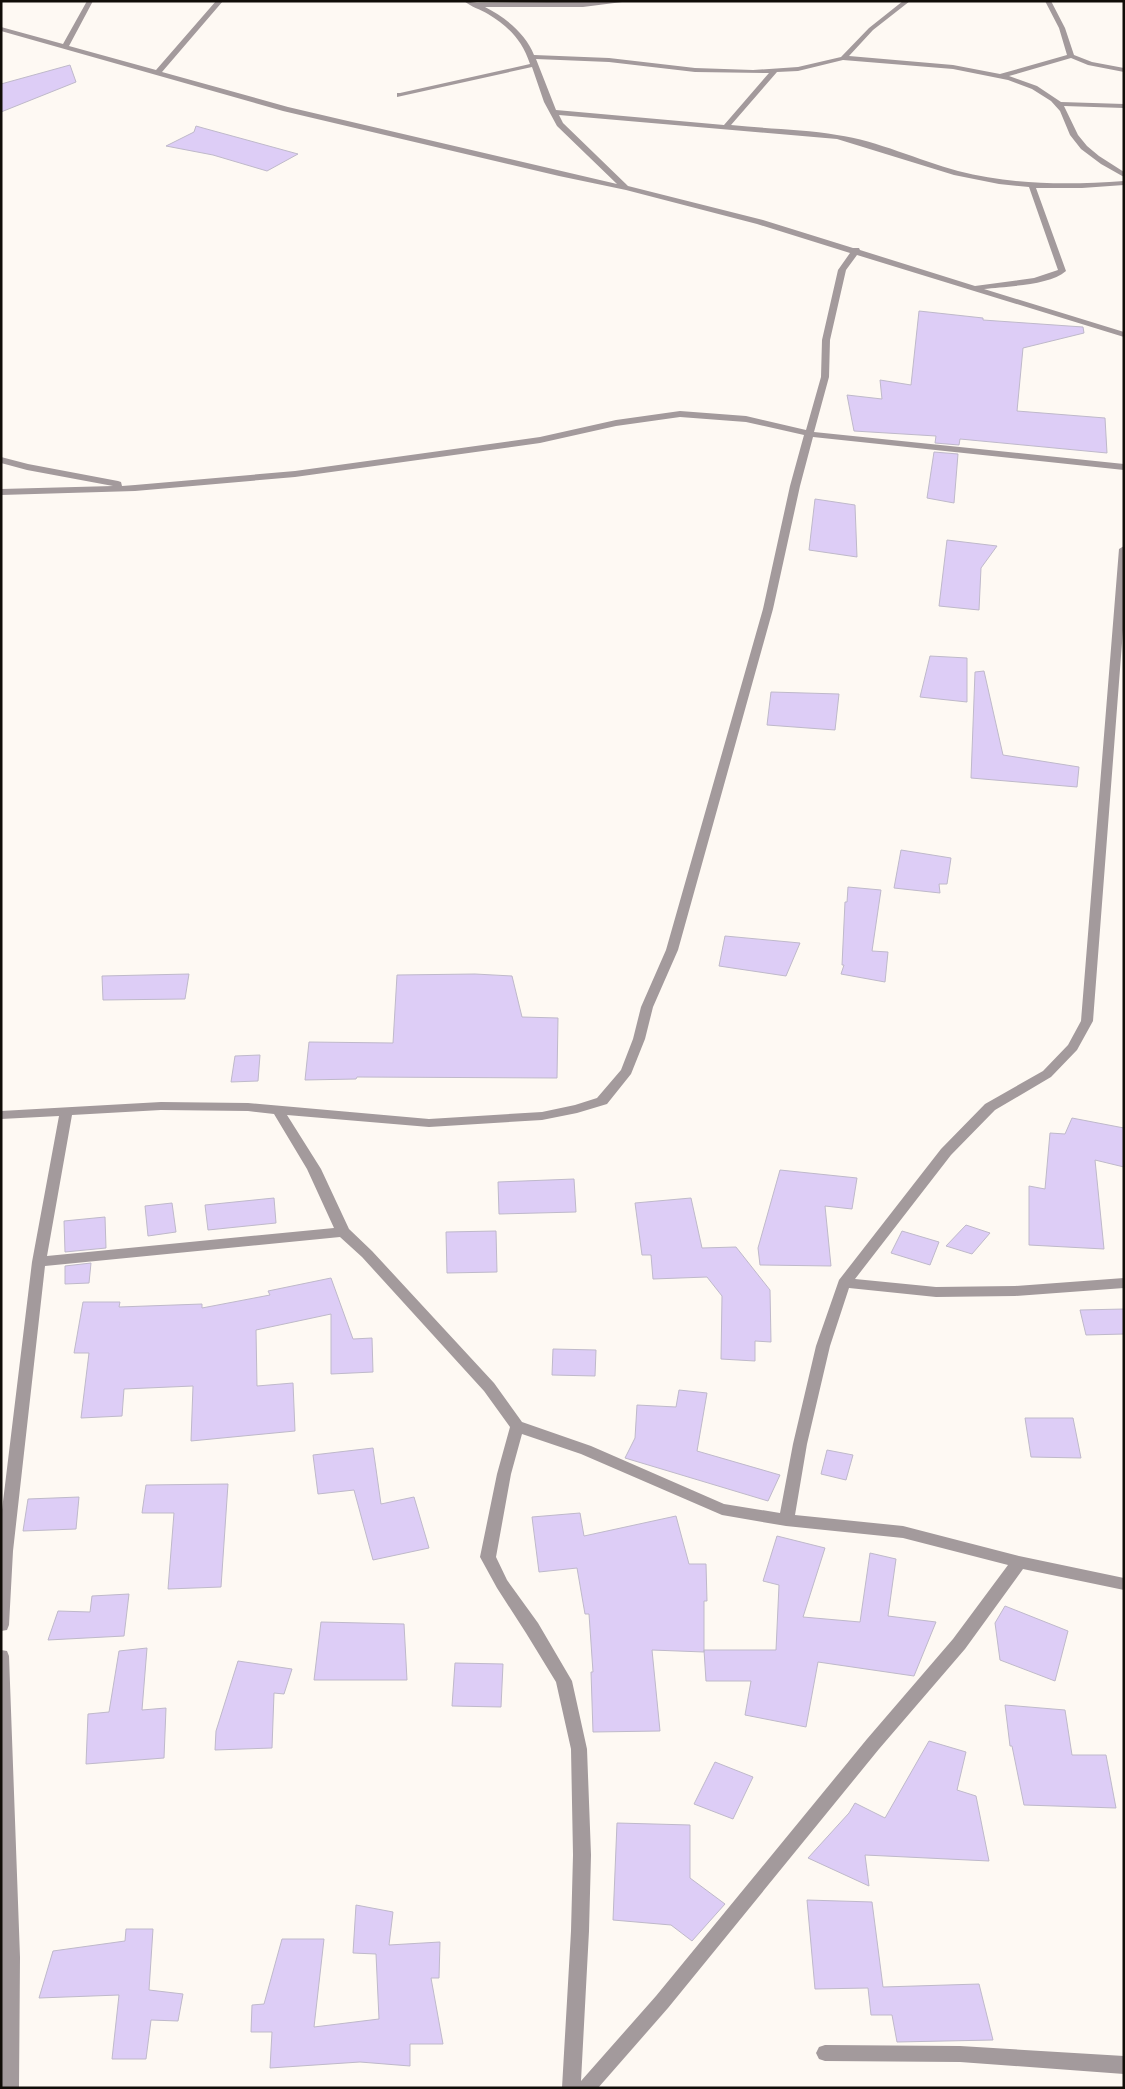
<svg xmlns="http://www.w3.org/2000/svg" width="1125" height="2089" font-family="Commissioner,sans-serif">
<rect width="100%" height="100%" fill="#fef9f3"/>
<path fill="#ddcdf6" stroke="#bfb9ca" d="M70,65l6,17 -75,30v-28z
M196,126l7,2 95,26 -31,17 -54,-16 -47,-9 28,-14z
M919,311l64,7v2l100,7 1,6 -61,15 -6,63 88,7 2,35 -147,-14 -1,6 -24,-2 1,-7 -82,-5 -7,-36 35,4 -2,-19 31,5z
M934,452l24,2 -4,49 -27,-5z
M815,499l40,6 2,52 -48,-7z
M947,540l50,6 -16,22 -2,42 -40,-4z
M930,656l37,2v44l-47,-5z
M984,671l19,84 76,12 -2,20 -106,-9 4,-106z
M771,692l68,2 -4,36 -68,-5z
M901,850l50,8 -4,26h-8l1,9 -46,-5z
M848,887l33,3 -9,61 16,1 -3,30 -44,-8 3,-9h-2l3,-63h2z
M725,936l75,7 -14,33 -67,-10z
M189,974l-4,25 -82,1 -1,-24z
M475,974l37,2 10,41 36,1 -1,60 -200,-1 -1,2 -51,1 4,-38 84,1 4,-68z
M260,1055l-2,26 -27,1 4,-26z
M1072,1118l52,10v39l-29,-7 9,89 -75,-4v-59l16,3 5,-56 15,1z
M780,1170l77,8 -5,31 -27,-3 6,60 -71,-1 -2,-17z
M574,1179l2,33 -77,2 -1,-32z
M274,1198l2,25 -68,7 -3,-25z
M691,1198l11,50 34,-1 34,43 1,52 -16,-1v20l-34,-2 1,-63 -15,-19 -54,2 -2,-24h-9l-7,-52z
M172,1203l4,29 -28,4 -3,-30z
M105,1217l1,31 -41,4 -1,-31z
M966,1225l24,8 -18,21 -26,-8z
M496,1231l1,41 -50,1 -1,-41z
M902,1231l37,11 -9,23 -39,-12z
M91,1263l-2,20 -24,1v-18z
M331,1278l22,61 19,-1 1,34 -42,2v-60l-75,16 1,56 36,-3 2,48 -104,10 2,-55 -69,3 -2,27 -41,2 8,-65h-15l9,-51h37l-1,5 83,-3v4l68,-13 -2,-4z
M1124,1309v25l-38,1 -6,-25z
M553,1349l43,1 -1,26 -43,-1z
M679,1390l28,3 -10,58 83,24 -12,26 -143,-43 10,-20 2,-33 39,2z
M1025,1418h48l8,40 -50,-1z
M373,1448l8,56 33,-7 15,51 -56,12 -19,-70 -36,4 -5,-39z
M827,1450l26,5 -7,25 -25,-6z
M228,1484l-7,103 -53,2 6,-76h-32l4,-28z
M79,1497l-3,32 -53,2 5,-32z
M580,1513l4,23 92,-20 13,48h17l1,37h-3v51l-52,-2 8,81 -67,1 -2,-60h2l-4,-58h-4l-8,-46 -38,4 -7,-55z
M777,1536l48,12 -22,69 57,5 10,-69 26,6 -8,57 48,6 -22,54 -96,-14 -12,65 -61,-12 6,-34h-45l-2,-31h72l3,-65 -16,-4z
M129,1594l-5,42 -76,4 10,-29 32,1 2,-16z
M1005,1606l63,25 -13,50 -55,-21 -5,-37z
M321,1622l83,2 3,56h-93z
M147,1648l-5,62 24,-2 -2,50 -78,6 2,-50 21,-2 10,-61z
M238,1661l54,8 -8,25 -10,-1 -2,55 -57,2 1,-19z
M455,1663l48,1 -2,43 -49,-1z
M1005,1705l60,5 7,45h34l10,53 -92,-3 -12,-59h-2z
M929,1741l37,11 -9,38 19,6 13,65 -124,-6 4,31 -61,-28 41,-45 6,-10 30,15z
M715,1762l38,15 -20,42 -39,-15z
M617,1823l73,2v53l35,26 -33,37 -21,-16 -58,-5z
M807,1900l65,2 11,85 96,-3 14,56 -96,2 -5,-27h-21l-3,-27 -53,1z
M356,1905l37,7 -4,33 51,-3 -1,36h-8l12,66h-33v22l-50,-4 -90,6 2,-36h-21l1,-27 12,-1 18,-65h42l-10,88 65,-8 -3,-65 -23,-1z
M126,1929h27l-4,61 34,4 -5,27 -27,-1 -5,39h-34l7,-64 -80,3 14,-47 72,-10z"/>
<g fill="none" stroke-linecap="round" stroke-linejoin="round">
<path fill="#a39a9c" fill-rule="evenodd" d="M87,1h6l-24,45 87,24 60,-69h7l-61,71 126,35 329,77 -60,-58 -13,-24 -12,-35 -135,30v-4h3l130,-29c-8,-24 -21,-37 -42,-50 -8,-5 -17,-7 -24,-13l13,2 153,-2 -47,6h-98c20,10 41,27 49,48l75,3 86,10 58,2 45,-3 43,-10 28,-29 34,-27h7l-37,29 -24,26 104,9 47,9 67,-19 -8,-27 -14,-27h6l14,27 9,27 18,7 32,6v4l-36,-7 -17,-7 -62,18 28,10 24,16 63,2v4l-60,-2 14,29 9,11 12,10 25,16v5l-23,-13 -20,-15 -11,-14 -10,-24 -9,-10 -19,-12 -24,-9 -55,-11 -110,-9 -45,11 -21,1 -46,53c35,4 72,4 106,10 42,6 80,25 121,36 54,14 110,14 166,10v4l-42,3h-46l30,83c-17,15 -60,15 -82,18l140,43v5l-267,-82 -11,15 -16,70 -1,37 -15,55 310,32v6l-311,-33 -13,49 -27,123 -95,341 -25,57 -8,32 -14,35 -24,30 -30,9 -35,7 -113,7 -142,-12 34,54 28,60 23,22 122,132 28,39 69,24 133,58 56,9 13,-69 23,-98 23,-66 102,-131 44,-45 58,-33 25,-26 13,-24 38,-472 5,-3v71l-31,404 -16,29 -26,27 -56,33 -44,45 -96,124 81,8 79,-1 109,-8v10l-109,8 -79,1 -87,-9 -19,58 -23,98 -12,71 108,11 116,30 105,22v12l-101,-21 -58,80 -86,100 -211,259 -70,80h-36l9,-157 2,-76 -2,-106 -15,-67 -30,-49 -29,-45 -17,-31 17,-83 13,-47 -26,-36 -122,-134 -22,-20 -295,29 -32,285 -4,74 -2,5 -6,1v-113l31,-256 27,-146 -58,3v-8l160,-9 87,1 181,16 113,-7 33,-7 22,-7 24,-28 12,-31 8,-32 25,-57 97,-341 27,-123 14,-51 -58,-13 -66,-5 -64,9 -76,17 -245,34 -160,14 -134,4v-6l112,-3 -86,-16 -26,-7v-6l27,7 90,17 3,1 1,4 13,-1 160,-14 245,-34 76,-17 64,-9 66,5 60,14 15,-53 1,-37 16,-70 12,-17 -93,-29 -131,-34 -67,-14 -276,-65 -282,-80v-4l62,17zM536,59l73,3 86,10 74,1 -45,52 -168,-15zM559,115l278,24 117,36 45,9 30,3 29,83 -24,8 -59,8 -115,-36 -1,-2h-6l-90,-28 -135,-34 -65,-63zM161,1110l87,1 26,3 33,55 27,59 -287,28 25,-141zM522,1434l59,20 141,61 64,11 117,12 105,27 -55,74 -86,100 -211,257 -75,85 8,-150 2,-76 -4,-106 -15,-68 -34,-58 -31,-43 -11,-23 15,-83z
M1,1650l6,1 2,5 11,301 -1,131h-18z
M825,2045l135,1 164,10v18l-164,-12 -135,-1 -6,-2 -3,-6 3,-6z"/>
</g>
<rect width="1125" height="2089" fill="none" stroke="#110d08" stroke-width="5"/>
</svg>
